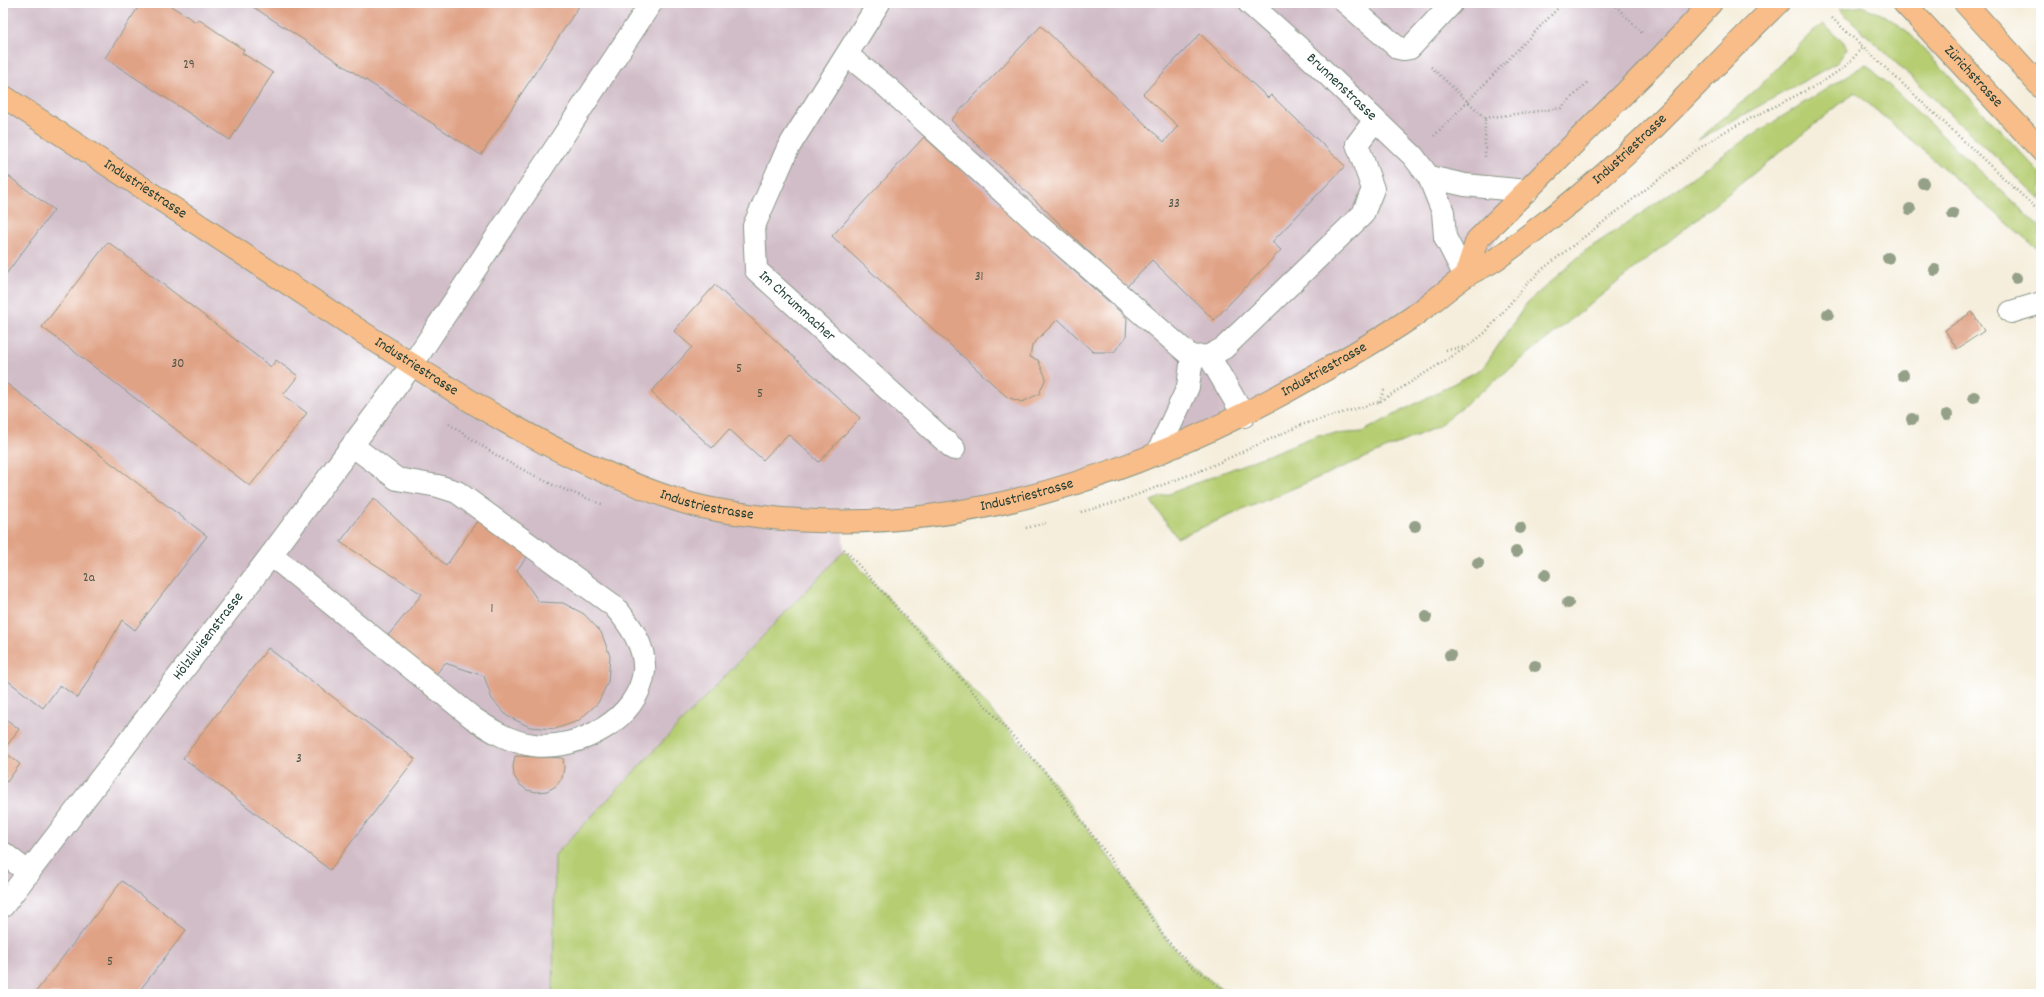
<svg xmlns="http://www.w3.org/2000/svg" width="2044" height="997" font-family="Dekko,sans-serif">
<rect width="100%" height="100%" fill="#fff"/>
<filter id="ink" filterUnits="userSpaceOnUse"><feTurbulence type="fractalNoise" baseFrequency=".025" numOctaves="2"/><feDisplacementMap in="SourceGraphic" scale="8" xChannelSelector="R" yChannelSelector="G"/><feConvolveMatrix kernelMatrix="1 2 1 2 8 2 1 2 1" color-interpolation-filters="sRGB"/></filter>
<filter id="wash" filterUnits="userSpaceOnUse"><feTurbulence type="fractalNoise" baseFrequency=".012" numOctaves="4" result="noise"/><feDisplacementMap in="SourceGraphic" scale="16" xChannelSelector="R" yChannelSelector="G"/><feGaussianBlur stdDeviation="0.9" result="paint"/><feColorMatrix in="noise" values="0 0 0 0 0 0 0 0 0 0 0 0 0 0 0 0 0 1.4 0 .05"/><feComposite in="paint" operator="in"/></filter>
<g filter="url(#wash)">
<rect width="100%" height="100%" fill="#f5eedc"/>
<path fill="#d1bdc8" d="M3,3h1708l-89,92 -157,181 -173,113 -246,103 -204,31 2,28 -289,304 -2,139h-550z"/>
<path fill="#b6cd72" stroke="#6a8553" d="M1862,6l21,9 24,16 134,143v26l-202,-191z
M1823,24l20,17 4,7 -9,14 -140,78 59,-51 56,-58z
M1866,64l175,164v24l-186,-160 -418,335 -260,111 -26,-37 167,-66 44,-3 121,-64 44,-65 58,-52 60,-40 98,-70z
M844,551l140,151 62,71 77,103 42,62 26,28 38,28h-676l2,-139z"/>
<g id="blocks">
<path fill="#e0a285" d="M141,3h25l30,19 2,-3 46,31 -2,3 31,20 -43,67 -125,-82z
M247,3h334l-100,152z
M1041,26l123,116 14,-16 -35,-32 57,-60 68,64 3,-3 74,71 -73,76 9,8 -67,70 -62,-60 -26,27 -175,-167z
M924,137l203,181 -1,19 -12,15h-21l-35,-33 -26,26 -2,12 8,3 8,18 -7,16 -17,8 -15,-5 -175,-161z
M3,172l51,38 -51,68z
M108,242l163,125 5,-7 22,16 -15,19 24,18 -57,73 -208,-159z
M715,285l145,133 -41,44 -31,-28 -25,26 -34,-31 -17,19 -61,-56 41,-45 -18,-16z
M1972,312l12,19 -27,18 -12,-19z
M3,381l204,155 -72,94 -13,-10 -44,78 -18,-13 -17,23 -40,-31z
M374,498l72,68 34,-49 49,37 -12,16 22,32 24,1 21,11 17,18 9,24 -2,26 -10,21 -20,18 -23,8 -25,-2 -23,-11 -15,-17 -8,-23 -39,-13 -12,15 -47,-40 36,-44 -82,-52z
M268,648l147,111 -85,111 -147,-112z
M3,717l16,12 -16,22z
M3,751l17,13 -13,18 -4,-3z
M515,756l48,2 1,10 -2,10 -6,8 -9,5 -10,1 -10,-2 -8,-6 -5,-8 -1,-10z
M122,881l64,49 -49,64h-103z"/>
</g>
</g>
<g filter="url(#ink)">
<use href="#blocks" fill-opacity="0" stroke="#8a9688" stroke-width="1"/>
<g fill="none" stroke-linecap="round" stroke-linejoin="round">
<g stroke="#8a9688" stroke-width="24">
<g id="minor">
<path id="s1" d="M879,3l-91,145 -34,78 2,44 198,179"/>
<path id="s2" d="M1249,3l57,51 107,102 16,21 14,35 2,25 20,39"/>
<path d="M1346,3l52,45 5,1 7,-1 42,-45"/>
<path d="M847,55l40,32 150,136 155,134 17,-1 15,-8 139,-134 10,-25 -16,-45 18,-24"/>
<path d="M1429,177l36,8 62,6"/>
<path d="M2011,312l30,-9"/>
<path d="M1209,356l35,60"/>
<path d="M1157,454l31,-67 4,-30"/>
<path d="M271,555l202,163c19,13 37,24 60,27 45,6 106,-26 111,-74 2,-25 -15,-48 -30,-65l-157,-114 -19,-6 -41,-7 -44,-33"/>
<path d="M3,853l26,20"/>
<path id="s3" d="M3,906l268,-351 141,-190 239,-362"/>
</g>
</g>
<g stroke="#8a9688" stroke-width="24">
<g id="major">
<path id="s4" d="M1904,3l137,147"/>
<path d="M1965,3l76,84"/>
<path id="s5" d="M3,96c106,70 213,140 319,210 112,73 223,150 352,193 28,10 60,14 90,18 193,23 385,-46 550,-141 33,-18 66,-37 97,-58 17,-12 33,-26 49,-38 11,-9 25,-13 36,-21 25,-17 50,-37 74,-56 75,-60 139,-133 208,-200"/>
<path d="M1465,276l12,-36 186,-185 48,-52"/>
</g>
</g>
<path stroke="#8a9688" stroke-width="2.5" stroke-dasharray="1 3" stroke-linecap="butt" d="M1613,3l30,31
M1832,18l209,195
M1431,67l54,51v41
M1485,118l76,-10 28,-27
M1434,136l129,-133
M1446,350l19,-3
M1379,402l6,-14
M449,424l53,35 51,26 51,20
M1081,512l37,-10 89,-34 94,-43 78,-23 88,-55 19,-15 38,-45 16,-16 158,-122 26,-17 97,-49 26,-18 16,-18
M1026,528l20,-5
M844,549l202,224 77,103 42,62 26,28 38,28"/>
<use href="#minor" stroke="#fff" stroke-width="22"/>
<use href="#major" stroke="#f8bd88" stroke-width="22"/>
</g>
<g fill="#94a088">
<circle cx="1923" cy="183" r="6"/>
<circle cx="1910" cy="209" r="6"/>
<circle cx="1953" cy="214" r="6"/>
<circle cx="1888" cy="258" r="6"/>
<circle cx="1935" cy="270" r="6"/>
<circle cx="2016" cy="278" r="6"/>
<circle cx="1828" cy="314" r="6"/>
<circle cx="1903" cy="375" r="6"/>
<circle cx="1974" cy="397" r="6"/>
<circle cx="1947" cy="415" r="6"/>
<circle cx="1912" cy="419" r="6"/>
<circle cx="1415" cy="526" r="6"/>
<circle cx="1520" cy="528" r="6"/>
<circle cx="1516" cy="552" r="6"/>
<circle cx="1478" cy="563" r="6"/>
<circle cx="1545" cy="575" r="6"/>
<circle cx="1568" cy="603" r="6"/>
<circle cx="1426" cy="617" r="6"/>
<circle cx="1450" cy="655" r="6"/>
<circle cx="1535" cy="666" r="6"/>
</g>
</g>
<g text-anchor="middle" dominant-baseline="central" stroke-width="3.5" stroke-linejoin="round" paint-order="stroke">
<g font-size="13" fill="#4f5648">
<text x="189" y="65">29</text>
<text x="1174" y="204">33</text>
<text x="979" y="277">31</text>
<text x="178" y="364">30</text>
<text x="739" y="369">5</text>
<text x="760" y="394">5</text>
<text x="89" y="578">2a</text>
<text x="492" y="609">1</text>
<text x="299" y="759">3</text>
<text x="110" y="962">5</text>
</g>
<g font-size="15" fill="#1f3d34" stroke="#fff">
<text stroke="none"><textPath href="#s4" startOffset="101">Zürichstrasse</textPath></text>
<text stroke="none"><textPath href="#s2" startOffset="125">Brunnenstrasse</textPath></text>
<text stroke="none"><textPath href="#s5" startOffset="1844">Industriestrasse</textPath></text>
<text stroke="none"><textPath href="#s5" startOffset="170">Industriestrasse</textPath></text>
<text stroke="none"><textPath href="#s1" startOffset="355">Im Chrummacher</textPath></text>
<text stroke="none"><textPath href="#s5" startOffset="494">Industriestrasse</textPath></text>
<text stroke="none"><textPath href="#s5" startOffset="1466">Industriestrasse</textPath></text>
<text stroke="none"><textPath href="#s5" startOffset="1142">Industriestrasse</textPath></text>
<text stroke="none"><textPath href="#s5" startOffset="818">Industriestrasse</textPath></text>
<text stroke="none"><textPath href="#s3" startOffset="339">Hölzliwisenstrasse</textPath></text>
</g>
</g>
<rect width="2044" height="997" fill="none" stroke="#fff" stroke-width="16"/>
</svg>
